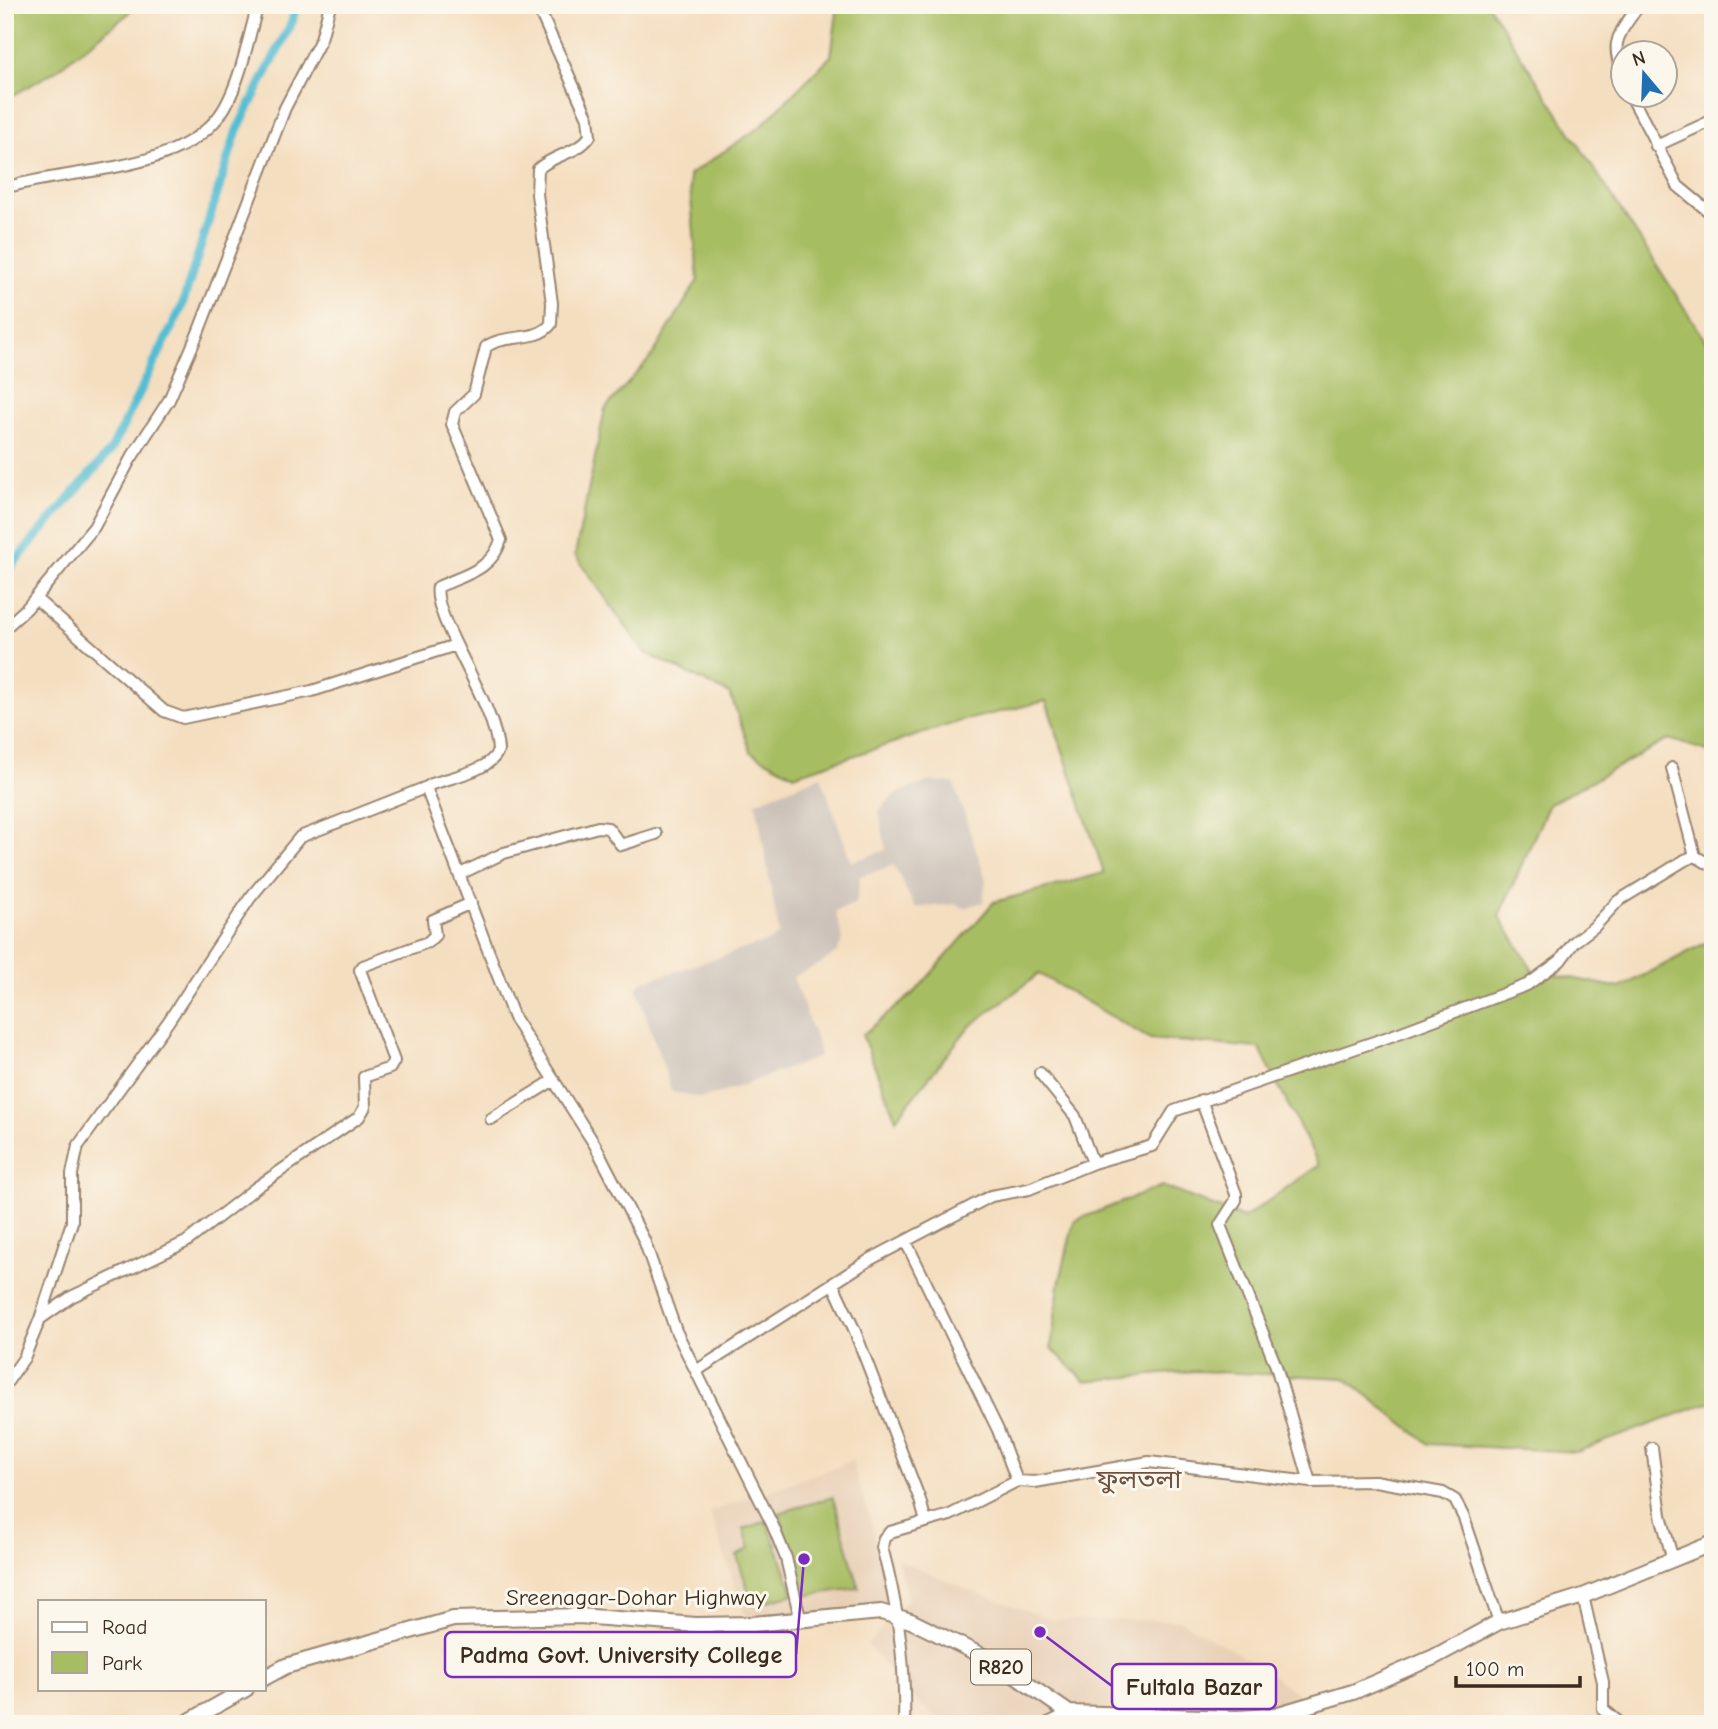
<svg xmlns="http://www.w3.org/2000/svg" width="1718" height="1729" font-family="'Comic Neue','Noto Sans Bengali',sans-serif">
<rect width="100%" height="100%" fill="#fbf7ec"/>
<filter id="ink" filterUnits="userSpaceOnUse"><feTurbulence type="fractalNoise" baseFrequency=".0143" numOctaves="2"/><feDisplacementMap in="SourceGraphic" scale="14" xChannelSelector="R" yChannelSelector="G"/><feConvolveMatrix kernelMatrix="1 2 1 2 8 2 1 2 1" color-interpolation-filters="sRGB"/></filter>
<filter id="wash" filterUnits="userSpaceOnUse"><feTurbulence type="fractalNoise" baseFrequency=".00686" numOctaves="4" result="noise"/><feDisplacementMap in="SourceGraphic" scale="28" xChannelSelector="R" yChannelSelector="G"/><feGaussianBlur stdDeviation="1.57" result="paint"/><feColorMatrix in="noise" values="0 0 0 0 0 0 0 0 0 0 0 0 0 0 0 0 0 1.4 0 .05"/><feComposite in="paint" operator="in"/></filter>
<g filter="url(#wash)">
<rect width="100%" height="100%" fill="#f4dec0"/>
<path fill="#e8cfb5" d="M852,1461l44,145 -150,13 -36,-107z
M897,1559l69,30 88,31h125l81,46 41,31 12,27h-368l-36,-28 -41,-51 40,-47z"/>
<path fill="#cdc2b9" d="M821,776l30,86 35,-12 -7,-39 16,-17 35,-13 24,2 32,97 -3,22 -18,6 -9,-4 -41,4 -21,-43 -34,11 -4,27 -21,9 8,27 -6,13 -17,12 -27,13 26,72v8l-98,36 -20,5 -29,-6 -35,-104 5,-6 130,-42 7,-6 -23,-132z"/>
<path fill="#a7bd62" stroke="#717440" stroke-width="2" d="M5,5h128l-5,9 -73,57 -50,29z
M838,5h650l225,347v401l-44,-14 -120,65 -50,112 34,54 87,18 93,-49v462l-136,51 -148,-8 -84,-66 -149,-7 -111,10 -34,-33 8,-63 15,-64 88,-35 82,32 75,-53 -60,-117 -109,-9 -111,-65 -70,53 -73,92 -34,-84 53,-43 79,-90 110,-29 -58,-172 -85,20 -167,54 -43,-23 -21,-58 -86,-42 -69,-97 30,-146 47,-53 46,-76 -9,-105 71,-48 71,-71z
M833,1497l26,91 -58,8 -22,-83z
M767,1521l27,73 -41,11 -16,-49 13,-8 -6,-19z"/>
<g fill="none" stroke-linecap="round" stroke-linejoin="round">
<path stroke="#55bdd2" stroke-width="9" d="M5,573l106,-123 70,-141 56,-179 55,-108 4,-17"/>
</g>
</g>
<g filter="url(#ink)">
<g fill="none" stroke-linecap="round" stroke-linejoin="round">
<g stroke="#98846f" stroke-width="14">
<path id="minor" d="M537,5l51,113 2,18c-12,18 -36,18 -52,33l-1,25 15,109 -1,21c-14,19 -47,9 -65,23l-12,47 -19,18 -3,12 49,116c-9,30 -37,35 -63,47 -7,29 59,119 60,164 -8,20 -47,26 -66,33l-5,3 1,6 86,225 81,127 49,95 32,91 97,195 13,32 14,60
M1624,80c-14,-40 -8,-41 15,-75
M1630,94l48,92 35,29
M1656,146l57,-26
M5,188c66,-21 182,-14 220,-81 17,-31 23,-69 33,-102
M35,598l129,113 19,7 129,-27 144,-46
M5,628l22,-20 67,-81 36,-67 39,-60 29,-67 87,-225 36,-69 9,-34
M1672,768l23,88
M460,874l44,-21 94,-26 10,1 13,17 35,-11
M1040,1073l35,43 18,47
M1201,1100l35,94v6l-16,25 56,141 34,116
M491,1119l63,-39
M906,1242l92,188 19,51
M833,1284l21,45 66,171 6,22
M40,1319l31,-22 115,-55 71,-55 102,-70 6,-10 -1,-30 26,-9 4,-7 -34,-91 3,-4 65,-24 7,-7 -2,-15 38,-17
M696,1371l175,-112 105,-55 15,-8 38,-7 64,-26 59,-17 22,-35 217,-75 136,-51 33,-24 14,-19 20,-15 24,-26 67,-41 10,-4 12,7 6,-1
M5,1385l19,-27 16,-39 32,-97v-48l6,-28 90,-124 82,-124 50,-61 127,-50
M1652,1448l9,67 12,46
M1583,1596l20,86v27l18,15
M904,1724c2,-62 -6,-118 -22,-177l2,-9 6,-6 60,-17 67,-34 18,1 114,-20 161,20 65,-1 68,12 12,7 9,18 35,104
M1046,1724l23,-11"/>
</g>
<g stroke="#98846f" stroke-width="18">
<path id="major" d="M264,1678l22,-12 167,-47 126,-3 117,9 57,-1 128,-12 30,9 84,41 74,51 168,5 35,-2 81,-24 81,-35 65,-35 84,-26 130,-53
M184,1724l62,-35"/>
</g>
<use href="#minor" stroke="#fff" stroke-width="10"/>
<use href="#major" stroke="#fff" stroke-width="14"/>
</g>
</g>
<g text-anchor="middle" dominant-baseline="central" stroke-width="6" stroke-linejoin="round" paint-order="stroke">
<rect fill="#fbf7ec" stroke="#75685c" stroke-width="2" x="971" y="1649.5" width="60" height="35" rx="5"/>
<g font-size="21" font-weight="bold" fill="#3b2a1e">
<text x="1001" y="1667">R820</text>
</g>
<g font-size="23" fill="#3b2a1e" stroke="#fbf7ec">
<text x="636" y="1597">Sreenagar-Dohar Highway</text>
</g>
<g font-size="26" fill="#6f5241" stroke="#fbf7ec">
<text x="1139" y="1480">ফুলতলা</text>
</g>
</g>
<path fill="none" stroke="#7b2cbf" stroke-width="2.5" d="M804 1559L796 1655M1040 1632L1112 1686"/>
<g fill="#7b2cbf" stroke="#fbf7ec" stroke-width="2.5">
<circle cx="804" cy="1559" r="7"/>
<circle cx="1040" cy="1632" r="7"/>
</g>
<g fill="#fbf7ec" stroke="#7b2cbf" stroke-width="2.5">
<rect x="445" y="1632" width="351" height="45" rx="7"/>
<rect x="1112" y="1664" width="164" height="45" rx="7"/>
</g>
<g font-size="24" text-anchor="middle" font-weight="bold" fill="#3b2a1e">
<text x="621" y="1663">Padma Govt. University College</text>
<text x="1194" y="1695">Fultala Bazar</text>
</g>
<rect width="1718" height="1729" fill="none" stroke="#fbf7ec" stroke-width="28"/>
<rect x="38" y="1600" width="228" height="91" fill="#fbf7ec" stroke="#aea59a" stroke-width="2"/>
<rect x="52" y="1622" width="35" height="10" fill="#ffffff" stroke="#aea59a" stroke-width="2"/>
<text x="102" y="1634" font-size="21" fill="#3b2a1e">Road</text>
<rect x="52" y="1652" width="35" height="21" fill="#a7bd62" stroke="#aea59a" stroke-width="2"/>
<text x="102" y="1670" font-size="21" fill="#3b2a1e">Park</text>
<g transform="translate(1644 74) rotate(341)"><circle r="33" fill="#fbf7ec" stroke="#aea59a" stroke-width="2"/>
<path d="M0-5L12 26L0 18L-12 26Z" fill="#1f6fb2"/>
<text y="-10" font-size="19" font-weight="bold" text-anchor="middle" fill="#3b2a1e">N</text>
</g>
<path d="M1456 1676v10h124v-10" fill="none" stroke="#3b2a1e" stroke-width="3.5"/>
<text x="1466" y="1676" font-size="21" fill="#3b2a1e" stroke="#fbf7ec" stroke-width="5" paint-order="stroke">100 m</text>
</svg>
